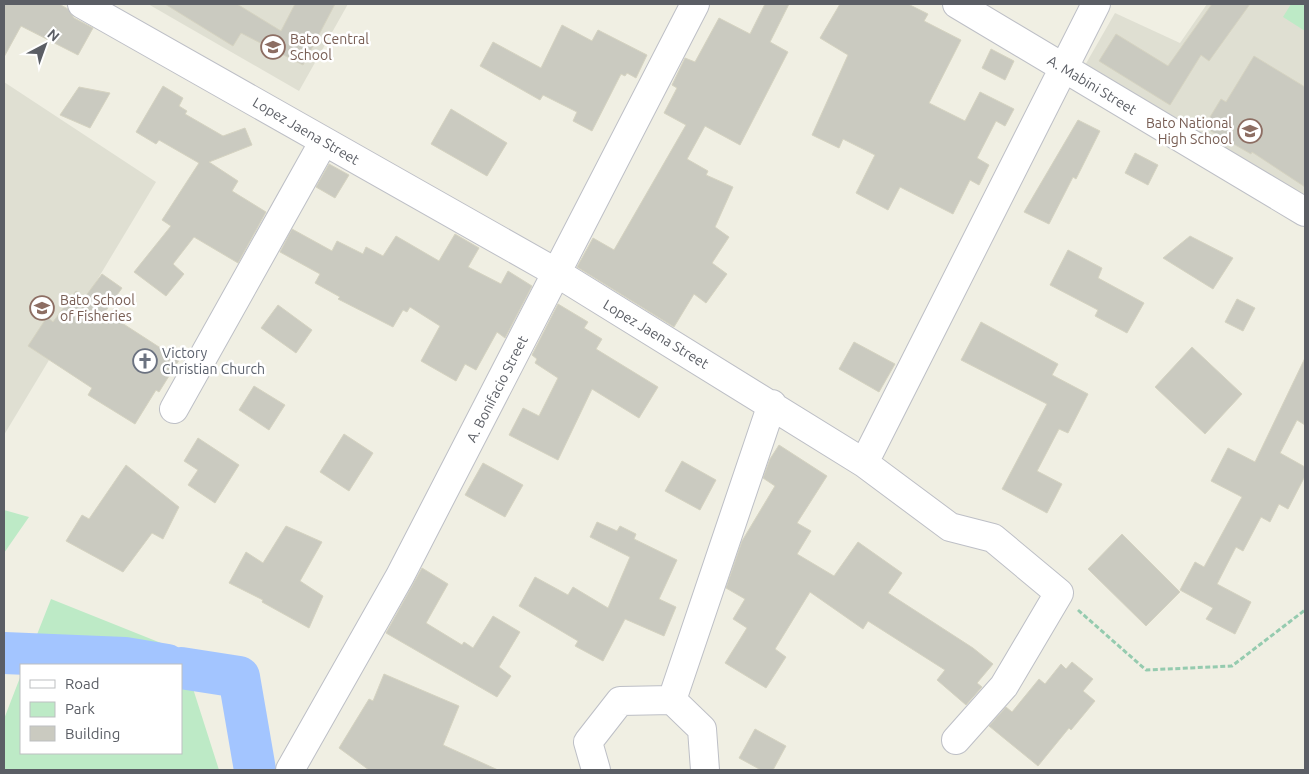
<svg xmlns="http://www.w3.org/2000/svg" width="1309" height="774" font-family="Ubuntu,sans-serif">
<rect width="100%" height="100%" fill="#f0efe3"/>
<path fill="#dfdfd2" d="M148,4h200l-49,87z
M1207,4h98v192l-221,-129 31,-54 65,30z
M4,82l152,100 -152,253z"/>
<path fill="#bdeac6" d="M1291,4h14v27l-22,-14z
M4,510l25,7 -25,36z
M51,599l130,52 38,119h-215v-51l17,-44v78h160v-88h-156z"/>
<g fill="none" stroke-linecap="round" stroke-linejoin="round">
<path stroke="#a3c5ff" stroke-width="42" d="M4,653l121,5 42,7
M181,668l58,9 16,93"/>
</g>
<path fill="#cacac0" stroke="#d5d3c1" d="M4,4h55l9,5 6,9 19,10 -15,27 -57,-29 -17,31z
M165,4h72l44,27 14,-27h40l-32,61 -62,-32 -8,13z
M765,4h24l-19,38 18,10 -48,93 -35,-19 -18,33 21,12 -2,4 27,12 -18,40 14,10 -17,26 15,11 -21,29 -12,-9 -20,33 -97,-60 16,-29 21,12 72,-125 -22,-12 13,-25 -5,-3 13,-27 10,4 24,-44 31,16z
M840,4h68l20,10 -4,7 37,19 -32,63 36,18 15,-29 34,17 -9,17 -9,-5 -19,37 12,7 -10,20 -9,-5 -17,34 -53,-27 -12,23 -32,-17 19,-38 -32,-16 -4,9 -27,-13 36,-80 -28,-17z
M1212,4h38l-41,57 -8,-6 -31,50 -71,-44 17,-27 52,32z
M562,25l30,16 6,-11 49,25 -11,23 -9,-5 -2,3 -4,-2 -29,57 -19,-10 4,-9 -34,-17 -3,5 -60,-34 13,-24 48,26z
M991,49l23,12 -9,19 -23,-12z
M1254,56l51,31v100l-53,-35 -1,2 -47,-27 17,-28 5,3z
M163,86l20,12 -4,8 8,5 -2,3 38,22 22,-8 7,17 -43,17 29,19 -6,10 34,21 -28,51 -44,-26 -21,27 11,10 -18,22 -32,-24 37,-46 -9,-6 37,-57 -40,-23 -3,4 -20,-12z
M79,87l31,6 -20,35 -30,-13z
M451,109l56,34 -20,33 -56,-32z
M1078,120l22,11 -24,48 -3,-2 -24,47 -25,-12z
M1135,153l23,12 -10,20 -23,-12z
M329,164l20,11 -14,23 -19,-11z
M292,229l40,22 5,-10 26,13 3,-7 17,9 13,-20 43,25 16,-27 24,14 -11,19 33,17 7,-13 24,15 -27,52 -8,-6 -21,38 -11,-6 -9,17 -35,-20 19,-35 -30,-19 -3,5 -4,-2 -10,17 -55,-28 2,-2 -25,-14 5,-9 -40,-22z
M1190,236l43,22 -20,31 -50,-31z
M1068,250l34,18 -4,10 46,25 -17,30 -32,-17 3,-6 -48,-25z
M102,274l20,14 -17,24 74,48 -20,32 -3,-2 -21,34 -47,-29 4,-7 -64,-42 19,-29 6,5 23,-31 9,6z
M1237,299l18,9 -12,23 -18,-9z
M558,304l30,18 -4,6 18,11 -6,10 62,38 -19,31 -47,-29 -34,71 -49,-25 14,-27 16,8 19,-38 -23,-15 2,-4 -5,-4z
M278,305l34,25 -16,23 -35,-25z
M981,322l77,42 -6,11 36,19 -20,39 -9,-4 -22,42 25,13 -15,29 -45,-24 45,-85 -86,-44z
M854,342l41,22 -16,28 -40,-23z
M1192,347l50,47 -37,40 -50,-47z
M1305,358v67l-8,-5 -17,33 25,14v9l-17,33 -9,-5 -9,18 -9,-5 -18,34 -7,-4 -19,37 34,18 -16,32 -29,-15 7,-11 -33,-18 15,-28 9,5 38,-70 -31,-16 17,-33 27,14z
M254,386l31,19 -16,25 -30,-20z
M344,434l29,19 -24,38 -29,-19z
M198,438l41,27 -24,38 -27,-18 10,-15 -14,-9z
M779,445l48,31 -30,47 14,8 -14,23 37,22 24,-34 44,31 -14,20 85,55 20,16 -16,19 5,4 -16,18 -29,-25 8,-10 -77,-49 -5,8 -53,-37 -35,57 11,8 -20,31 -41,-25 22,-35 -14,-9 12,-20 -19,-11 16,-47 33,-55 -12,-8 7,-19z
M682,461l34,19 -16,30 -35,-19z
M483,463l40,22 -18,32 -40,-22z
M126,465l53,42 -16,32 -11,-6 -29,39 -57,-31 16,-26 7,4z
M597,522l20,9 3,-5 16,8 -2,5 43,21 -18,39 17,8 -12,29 -39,-17 -22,42 -28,-15 3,-5 -59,-35 16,-29 33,18 5,-8 35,21 22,-51 -40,-20z
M286,526l36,16 -22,39 23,15 -14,32 -47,-26 1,-2 -34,-17 17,-31 17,11z
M1122,534l58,58 -34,34 -58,-57z
M422,568l26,16 -22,39 36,22 2,-3 9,6 20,-32 27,16 -21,35 12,9 -14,21 -111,-64z
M1072,662l21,17 -10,12 12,10 -24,29 -2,-2 -31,38 -49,-40 17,-19 6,5 27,-33 6,5 16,-20 5,5z
M384,674l75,32 -16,39 55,25h-129l-30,-22 30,-49 4,2z
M755,729l31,17 -13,24h-12l-22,-12z"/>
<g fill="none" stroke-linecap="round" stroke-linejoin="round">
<g stroke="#bdbfc6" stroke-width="30">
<path id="minor" d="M82,4l475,269 307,190 86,64 43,11 66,55 -55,93 -48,54
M957,4l348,208
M174,409l150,-268
M864,463l232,-459
M672,700l100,-296
M290,770l110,-194 295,-572
M596,770l-8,-28 32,-41 52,-1 30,29 3,41"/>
</g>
<path stroke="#95cbaf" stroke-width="3" stroke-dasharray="5 2.5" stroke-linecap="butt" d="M1078,610l68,60 86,-4 73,-56"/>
<use href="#minor" stroke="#fff" stroke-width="28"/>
</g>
<defs>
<g id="school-ring" transform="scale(1.25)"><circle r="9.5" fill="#fff" stroke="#8d6e63" stroke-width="1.5"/><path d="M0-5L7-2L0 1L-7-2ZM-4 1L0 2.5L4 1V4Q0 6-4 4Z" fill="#8d6e63"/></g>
<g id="church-ring" transform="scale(1.25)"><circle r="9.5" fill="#fff" stroke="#6b7280" stroke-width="1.5"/><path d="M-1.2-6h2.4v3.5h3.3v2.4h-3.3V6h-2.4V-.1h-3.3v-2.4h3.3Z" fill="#6b7280"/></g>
</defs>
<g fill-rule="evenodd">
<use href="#school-ring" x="273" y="47"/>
<use href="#school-ring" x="1250" y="131"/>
<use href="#school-ring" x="42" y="308"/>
<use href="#church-ring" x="145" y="361"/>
</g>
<g text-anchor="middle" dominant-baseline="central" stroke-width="5" stroke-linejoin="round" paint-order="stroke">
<g font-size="14" fill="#785e54" stroke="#fff" text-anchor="start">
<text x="290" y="39">Bato Central<tspan x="290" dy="16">School</tspan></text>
<text x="1232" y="123" text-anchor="end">Bato National<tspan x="1232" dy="16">High School</tspan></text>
<text x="60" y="300">Bato School<tspan x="60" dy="16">of Fisheries</tspan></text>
</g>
<g font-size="14" fill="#5b5e65" stroke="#fff">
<text transform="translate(1092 85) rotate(31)">A. Mabini Street</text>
<text transform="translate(306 131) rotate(30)">Lopez Jaena Street</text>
<text transform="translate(656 334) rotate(31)">Lopez Jaena Street</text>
<text transform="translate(497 389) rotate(-63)">A. Bonifacio Street</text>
</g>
<g font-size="14" fill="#5b616d" stroke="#fff" text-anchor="start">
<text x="162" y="353">Victory<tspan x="162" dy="16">Christian Church</tspan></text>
</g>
</g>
<rect width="1309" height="774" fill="none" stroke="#5b5e65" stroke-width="10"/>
<rect x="20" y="664" width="162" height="90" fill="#ffffff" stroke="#bdbfc1"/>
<rect x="30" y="680" width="25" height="8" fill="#ffffff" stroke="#bdbfc1"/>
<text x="65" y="689" font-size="15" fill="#5b5e65">Road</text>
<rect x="30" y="702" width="25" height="15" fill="#bdeac6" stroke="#bdbfc1"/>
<text x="65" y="714" font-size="15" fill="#5b5e65">Park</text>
<rect x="30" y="726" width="25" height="15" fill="#cacac0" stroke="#bdbfc1"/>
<text x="65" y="739" font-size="15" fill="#5b5e65">Building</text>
<g transform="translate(45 45) rotate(41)" stroke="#ffffff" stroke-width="4" paint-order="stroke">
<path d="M0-4L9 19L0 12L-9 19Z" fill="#5b5e65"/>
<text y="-8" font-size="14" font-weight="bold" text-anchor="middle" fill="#5b5e65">N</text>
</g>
</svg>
